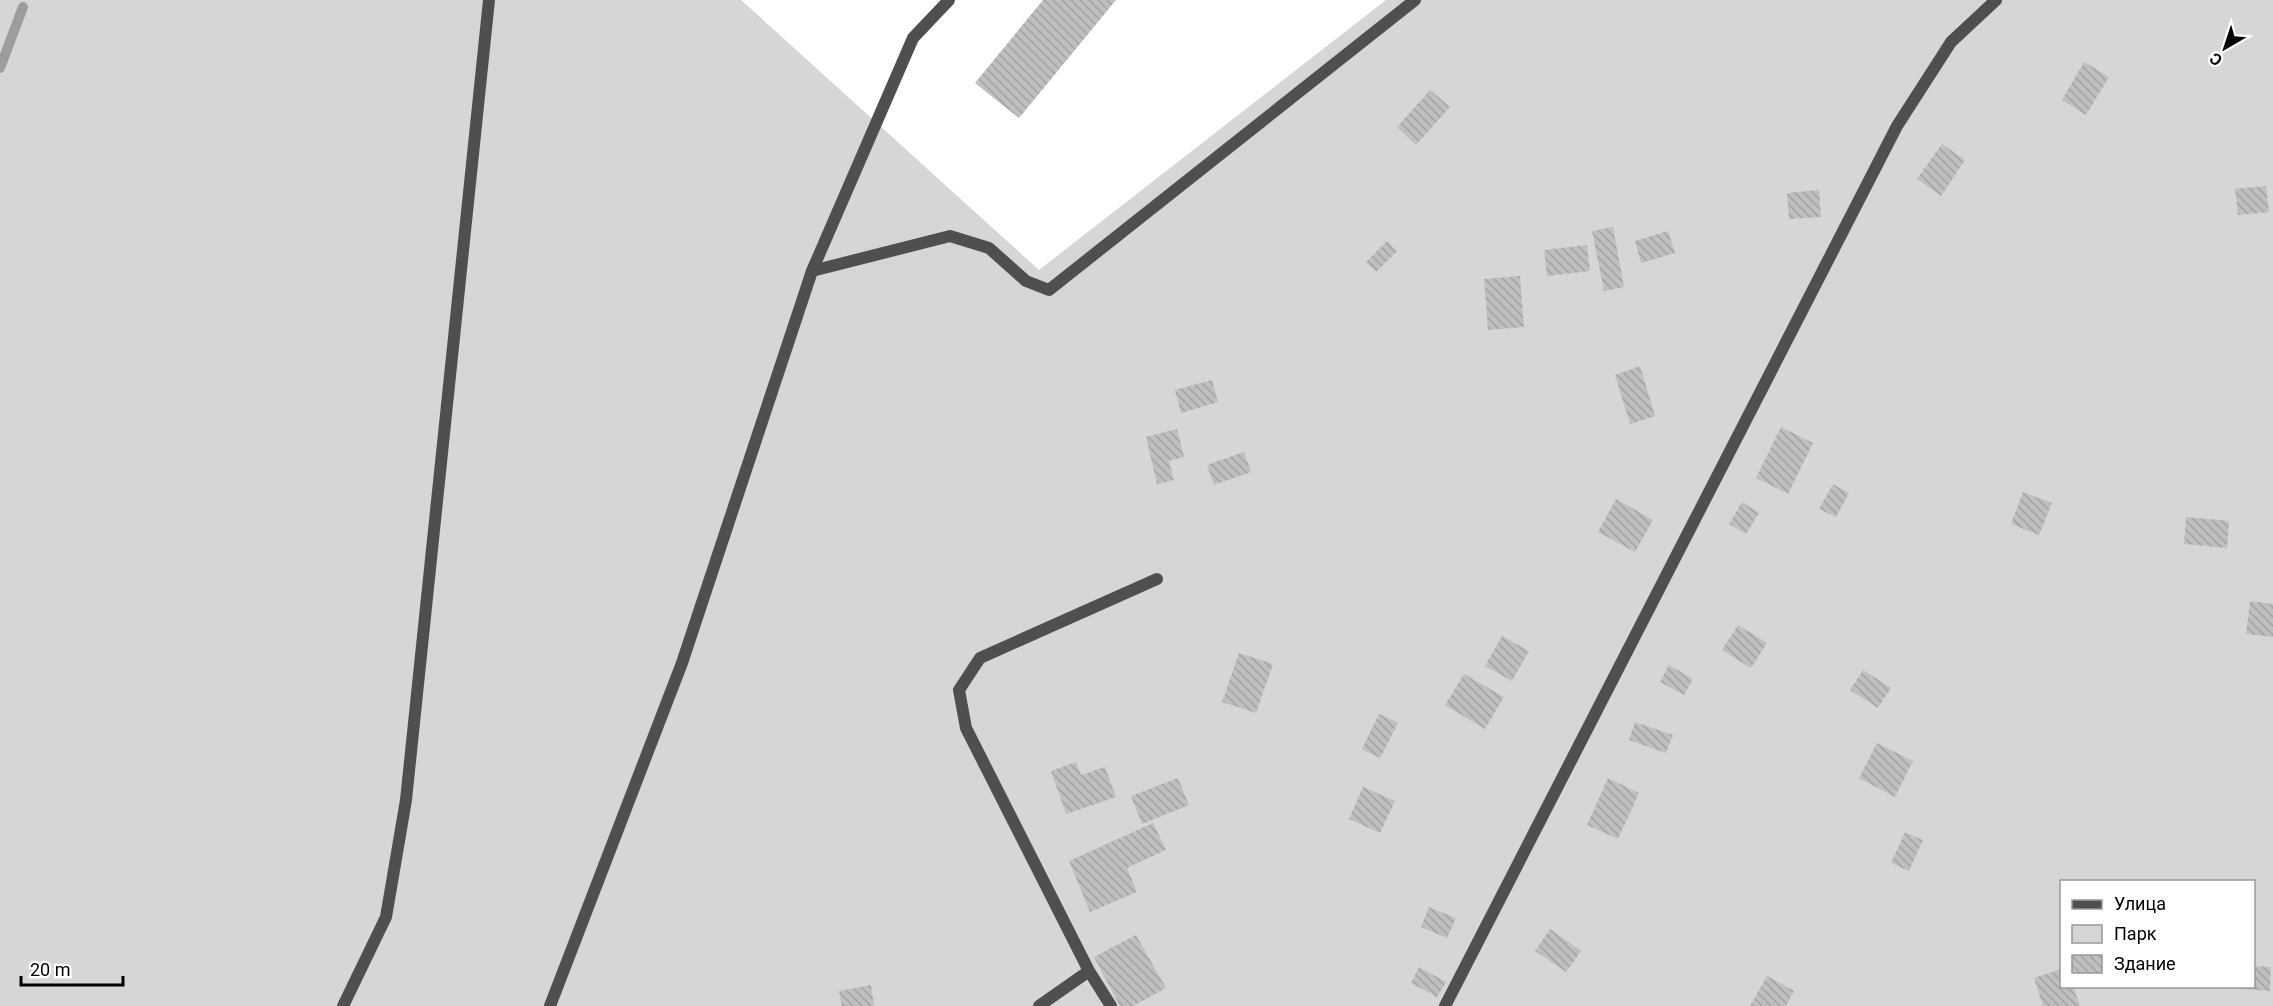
<svg xmlns="http://www.w3.org/2000/svg" width="2273" height="1006" font-family="Roboto,sans-serif">
<defs>
<pattern id="building-back-hatch" width="6" height="6" patternUnits="userSpaceOnUse" patternTransform="scale(1.5)"><rect width="6" height="6" fill="#bfbfbf"/><path d="M-1 5l2 2M0 0l6 6M5-1l2 2" fill="none" stroke="#a2a2a2"/></pattern>
</defs>
<rect width="100%" height="100%" fill="#fff"/>
<path fill="#d6d6d6" fill-rule="evenodd" d="M0,0h741l298,270 347,-270h887v1006h-2273zM2062,882h192v104h-192z"/>
<g fill="none" stroke-linecap="round" stroke-linejoin="round">
<path stroke="#9d9d9d" stroke-width="10" d="M0,68l23,-61"/>
</g>
<path fill="url(#building-back-hatch)" d="M1043,0h73l-97,118 -44,-35z
M2084,62l25,15 -23,38 -24,-15z
M1430,90l20,17 -34,38 -19,-18z
M1942,144l23,16 -24,36 -24,-17z
M2266,186l3,26 -31,3 -3,-26z
M1819,190l2,27 -32,2 -2,-26z
M1613,227l11,60 -20,4 -12,-60z
M1668,231l7,22 -34,10 -6,-22z
M1387,241l10,10 -21,21 -10,-10z
M1587,245l3,26 -43,5 -3,-26z
M1520,276l4,51 -36,3 -4,-51z
M1640,366l15,50 -25,8 -15,-49z
M1212,380l6,22 -37,11 -6,-23z
M1781,427l32,16 -25,51 -32,-16z
M1177,429l7,28 -15,4 5,19 -17,4 -11,-47z
M1244,452l7,20 -37,13 -7,-20z
M1833,484l16,9 -13,24 -17,-8z
M2023,492l29,11 -13,32 -28,-11z
M1616,499l37,21 -18,32 -37,-20z
M1742,502l17,11 -13,21 -17,-10z
M2186,517l43,4 -2,27 -43,-4z
M2250,601l23,3v33l-27,-3z
M1738,625l29,18 -16,25 -29,-18z
M1502,636l27,15 -17,30 -27,-15z
M1239,653l34,11 -17,49 -34,-11z
M1669,665l24,14 -9,16 -24,-13z
M1863,670l28,18 -13,20 -28,-18z
M1464,674l40,23 -19,32 -40,-24z
M1379,714l19,9 -18,35 -18,-9z
M1635,722l38,13 -7,18 -37,-13z
M1877,743l36,18 -18,36 -36,-19z
M1076,762l5,13 24,-8 11,30 -50,17 -15,-43z
M1178,778l11,27 -47,19 -11,-28z
M1608,778l31,15 -21,46 -31,-14z
M1363,787l32,14 -15,32 -31,-14z
M1153,823l13,27 -39,18 10,24 -47,20 -21,-51z
M1905,832l18,8 -14,31 -18,-8z
M1429,907l27,11 -9,20 -26,-11z
M1550,929l31,22 -15,21 -31,-21z
M1136,935l30,53 -33,18h-13l-26,-49z
M2254,966l17,1 -1,24 -30,-2v-3h14z
M1419,967l27,15 -9,15 -26,-14z
M2062,969v17h11l7,20h-37l-9,-28z
M1767,976l27,15 -8,15h-36z
M871,985l3,21h-32l-3,-15z"/>
<g fill="none" stroke-linecap="round" stroke-linejoin="round">
<path stroke="#4f4f4f" stroke-width="12" d="M812,271l101,-233 36,-38
M343,1006l43,-89 20,-117 83,-800"/>
<path stroke="#4f4f4f" stroke-width="12" d="M1089,971l-123,-243 -7,-38 21,-32 177,-79
M550,1006l132,-343 130,-392 138,-35 39,12 37,33 23,9 366,-290
M1039,1006l50,-35 22,35
M1445,1006l452,-880 54,-84 45,-42"/>
</g>
<rect x="2060" y="880" width="195" height="108" fill="#ffffff" stroke="#999999" stroke-width="1.5"/>
<rect x="2072" y="900" width="30" height="9" fill="#4f4f4f" stroke="#999999" stroke-width="1.5"/>
<text x="2114" y="910" font-size="18" fill="#000000">Улица</text>
<rect x="2072" y="925" width="30" height="18" fill="#d6d6d6" stroke="#999999" stroke-width="1.5"/>
<text x="2114" y="940" font-size="18" fill="#000000">Парк</text>
<rect x="2072" y="955" width="30" height="18" fill="url(#building-back-hatch)" stroke="#999999" stroke-width="1.5"/>
<text x="2114" y="970" font-size="18" fill="#000000">Здание</text>
<g transform="translate(2225 48) rotate(219)" stroke="#ffffff" stroke-width="4.5" paint-order="stroke">
<path d="M0-4.5L10 22L0 15L-10 22Z" fill="#000000"/>
<text y="-9" font-size="16" font-weight="bold" text-anchor="middle" fill="#000000">С</text>
</g>
<path d="M21 976v9h102v-9" fill="none" stroke="#000000" stroke-width="3"/>
<text x="30" y="976" font-size="18" fill="#000000" stroke="#ffffff" stroke-width="4.5" paint-order="stroke">20 m</text>
</svg>
